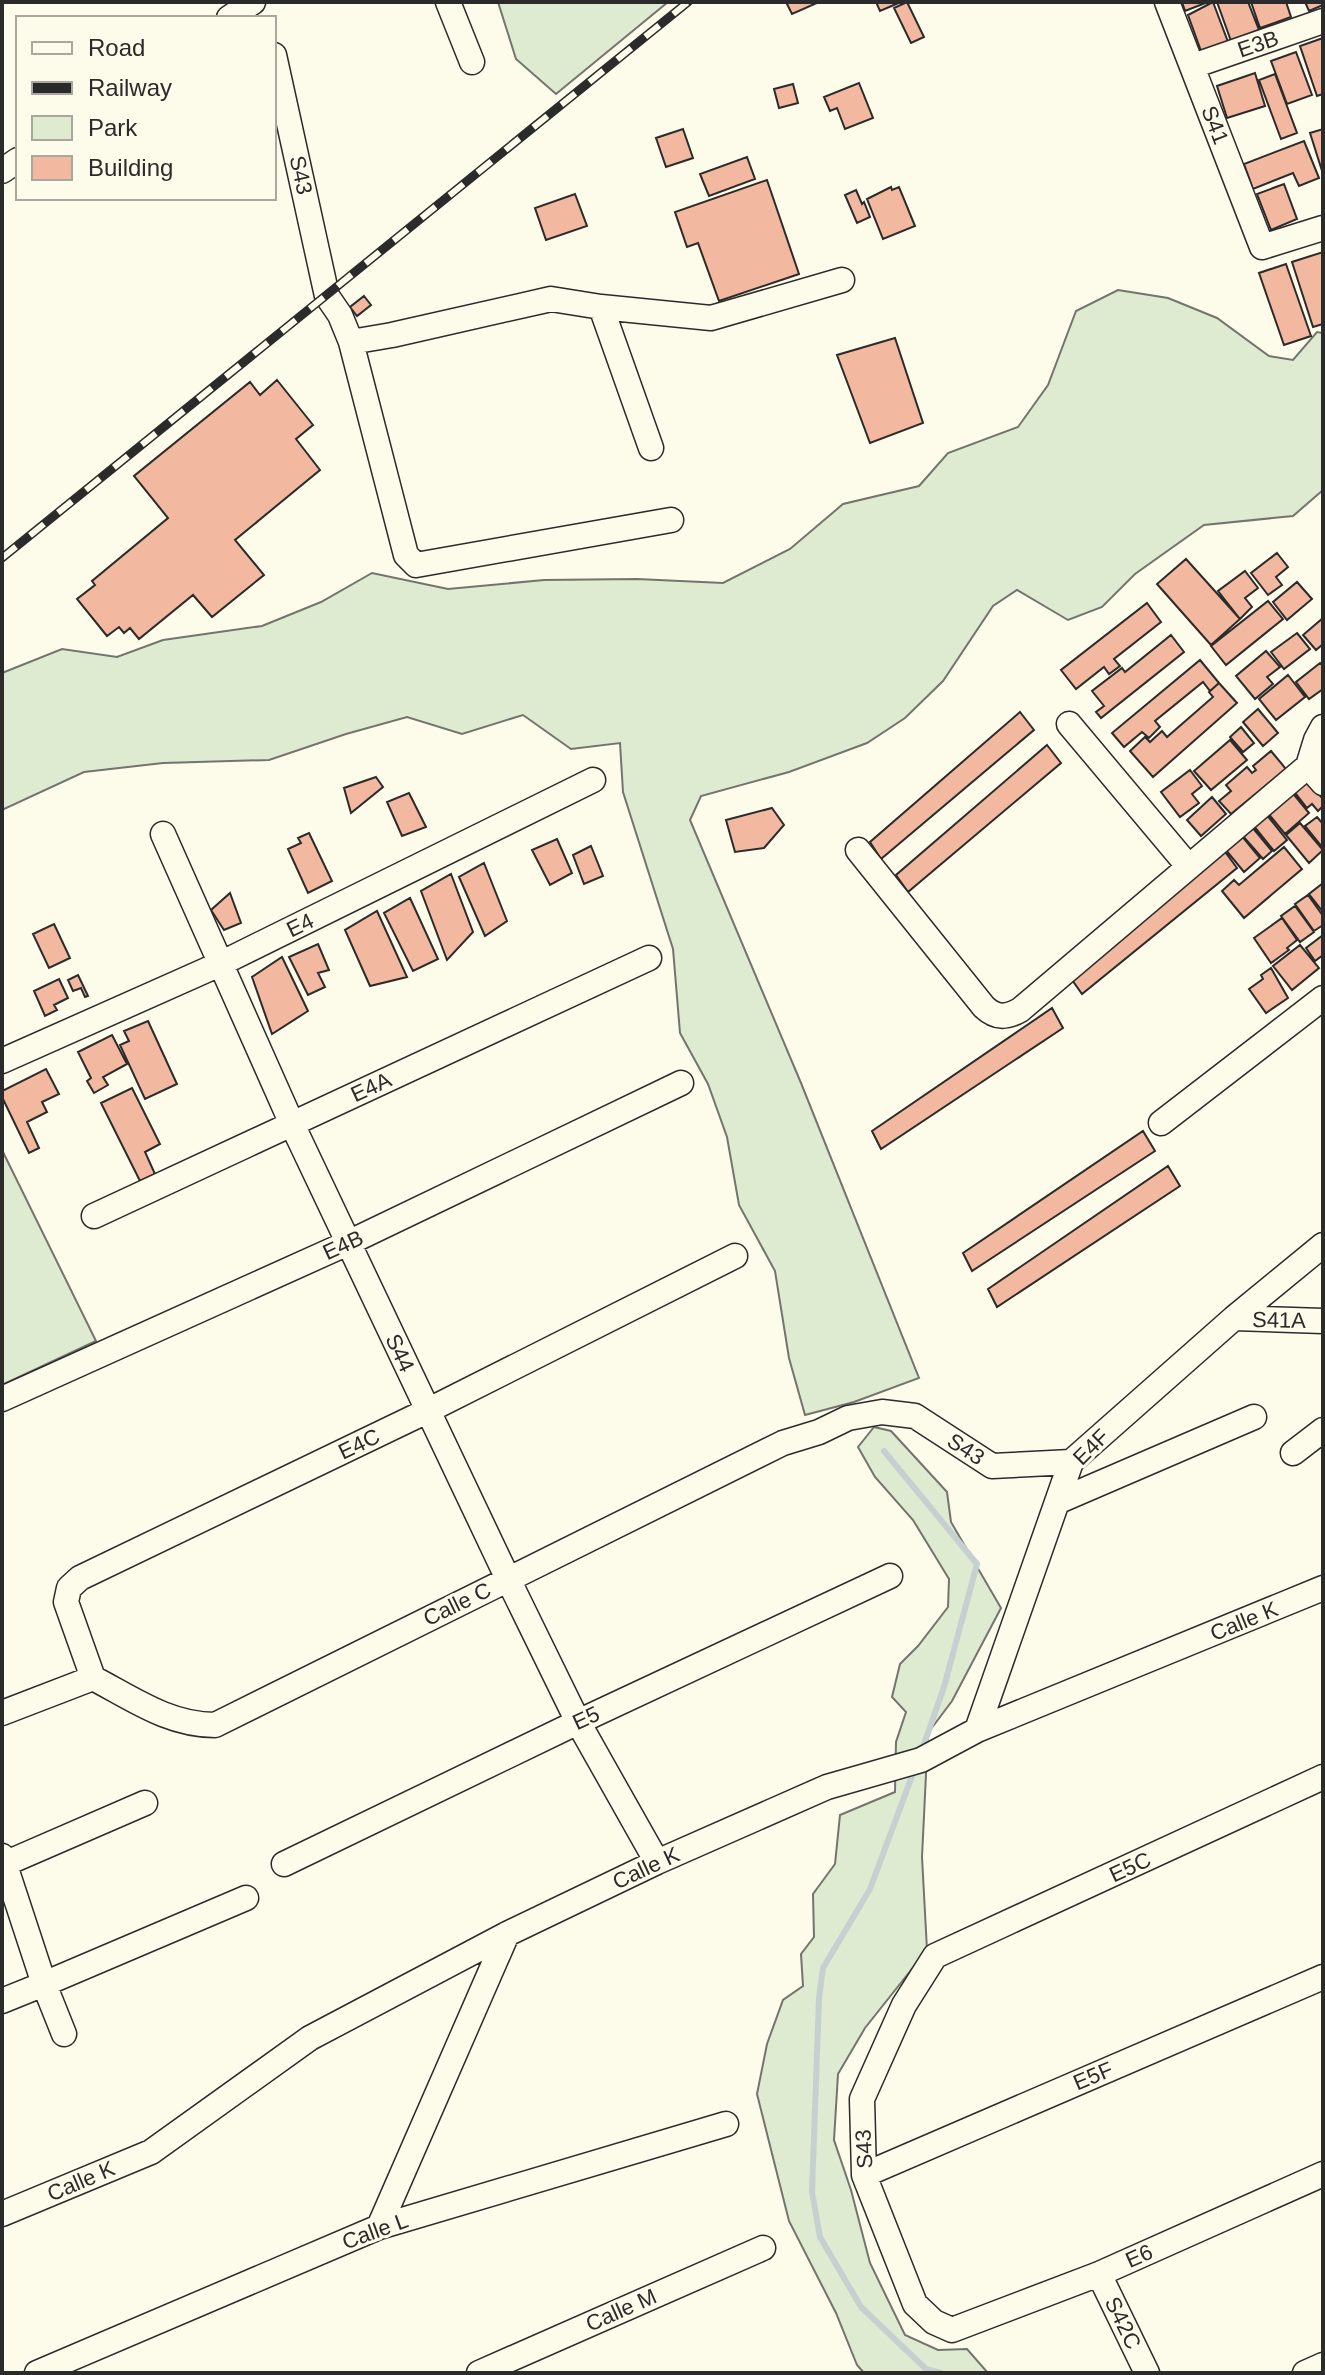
<svg xmlns="http://www.w3.org/2000/svg" width="1325" height="2375" font-family="Helvetica,sans-serif">
<rect width="100%" height="100%" fill="#fdfbea"/>
<path fill="#deebd1" stroke="#74746e" stroke-width="2" d="M498,2h170l-112,92 -40,-35z
M1118,290l50,8 49,20 52,38 24,4 24,-28 6,1v157l-30,26 -89,9 -69,49 -33,33 -34,13 -51,-30 -24,16 -50,75 -38,37 -38,25 -78,29 -88,24 -11,24 111,263 118,295 -65,24 -49,13 -16,-57 -14,-87 -36,-66 -12,-68 -19,-53 -28,-51 -7,-84 -50,-157 -3,-49 -49,6 -48,-34 -61,19 -55,-17 -61,17 -77,26 -106,3 -79,9 -82,38v-137l60,-24 55,8 46,-17 99,-14 59,-24 51,-29 76,16 96,-9 93,-1 86,4 67,-34 53,-45 76,-18 29,-33 70,-26 30,-42 28,-74z
M2,1150l94,191 -94,44z
M874,1427l17,4 56,61 4,30 50,86 -49,93 -24,32 -6,124 5,93 -62,78 -27,46 -4,66 17,50 19,73 35,72 33,15 29,-1 21,24h-124l-7,-8 -21,-52 -47,-92 -32,-127 10,-50 16,-44 20,-14 -2,-32 13,-17 -1,-43 22,-30 5,-49 55,-23 1,-50 10,-30 -14,-15 8,-33 18,-18 30,-39 1,-28 -36,-59 -38,-43 -17,-30z"/>
<g fill="none" stroke-linecap="round" stroke-linejoin="round">
<path stroke="#c7d0d0" stroke-width="6" d="M884,1451l93,113 -33,123 -22,63
M915,1768l-45,121 -47,79 -4,30 -7,194 8,45 41,70 65,62 15,4"/>
</g>
<path fill="#f2b8a0" stroke="#2b2b2b" stroke-width="2" d="M786,2h30l1,1 -25,11z
M876,2h25l-21,9z
M907,2l17,35 -13,6 -17,-35z
M1182,2h26l-23,9z
M1213,2l15,40 -27,9 -13,-36z
M1217,2h31l11,28 -28,11z
M1251,2h35l5,15 -31,11z
M1305,2h18v3l-14,6z
M1323,38v56l-6,2 -17,-50z
M1296,52l16,43 -25,9 -16,-43z
M1255,73l10,33 -38,12 -10,-32z
M1275,74l22,59 -16,6 -22,-59z
M859,83l14,35 -28,11 -8,-21 -7,3 -6,-14z
M793,84l5,19 -19,5 -5,-19z
M683,129l10,29 -27,9 -10,-29z
M1323,129v45l-13,-41z
M1304,141l15,37 -20,8 -6,-13 -40,16 -9,-25z
M747,157l8,22 -46,17 -9,-22z
M767,180l32,94 -80,27 -21,-58 -11,4 -12,-35z
M1284,184l13,35 -26,11 -14,-36z
M891,187l1,3 7,-3 16,39 -32,13 -16,-40z
M856,190l6,14 2,-2 6,15 -13,6 -12,-28z
M575,194l12,32 -41,14 -11,-32z
M1323,252v72l-10,3 -21,-65z
M1286,264l25,72 -27,9 -25,-72z
M364,296l7,9 -14,11 -7,-9z
M895,338l28,85 -53,20 -33,-88z
M277,380l36,45 -17,14 24,31 -85,70 29,35 -52,42 -19,-22 -54,44 -9,-11 -6,5 -5,-6 -12,9 -30,-37 18,-14 -3,-4 76,-63 -34,-42 116,-94 10,13z
M1277,553l11,14 -12,10 6,8 -14,10 -17,-22z
M1186,559l54,60 -29,26 -54,-61z
M1245,571l13,17 -13,10 7,9 -12,12 -22,-28z
M1297,582l15,17 -25,21 -14,-18z
M1268,601l15,18 -57,46 -15,-19z
M1147,603l14,19 -47,37 6,7 -11,8 -5,-7 -28,22 -15,-19z
M1323,618v26l-7,6 -13,-15z
M1297,633l13,16 -26,20 -13,-17z
M1171,635l13,17 -83,66 -5,-6 8,-6 -12,-15 30,-23 3,4z
M1266,651l14,16 -13,10 6,7 -18,15 -19,-23z
M1200,660l19,23 -9,8 -7,-9 -48,39 5,6 -11,11 -7,-6 -18,15 -12,-14z
M1320,663l3,3v23l-14,10 -13,-17z
M1288,675l17,22 -29,23 -17,-21z
M1219,683l18,20 -84,74 -23,-26 15,-14 5,5 12,-11 5,6 46,-40 -4,-5z
M1258,709l20,24 -15,13 -20,-24z
M1020,712l14,18 -153,129 -11,-17z
M1241,727l13,16 -11,9 -13,-15z
M1230,740l17,20 -36,30 -17,-19z
M1047,745l14,18 -153,129 -12,-17z
M1271,751l15,18 -55,45 -12,-13 12,-10 -5,-6 21,-18 5,6 4,-3 -3,-4z
M1190,770l12,16 -10,8 7,9 -19,14 -19,-25z
M376,777l7,10 -32,26 -7,-25z
M1306,779l17,20v7l-5,5 -6,-7 -5,4 -14,-18z
M1291,791l18,22 -24,21 -18,-22z
M409,793l17,34 -24,9 -15,-34z
M1212,797l14,17 -25,22 -14,-16z
M772,808l12,17 -20,23 -29,4 -9,-32z
M1266,814l21,26 -13,11 -21,-26z
M1317,817l6,7 -1,23 -17,-21z
M1300,823l23,27 -14,13 -23,-28z
M1252,827l20,24 -9,8 -21,-24z
M309,833l23,48 -24,12 -20,-44 13,-6 -3,-5z
M1241,835l19,23 -16,14 -19,-23z
M557,839l15,34 -22,12 -18,-35z
M591,846l12,30 -19,8 -11,-29z
M1284,847l18,22 -58,49 -22,-27 12,-11 5,5z
M1223,849l14,19 -155,126 -12,-17z
M484,863l23,58 -22,15 -26,-59z
M451,874l22,58 -26,28 -26,-69z
M1323,883v29l-14,-18z
M230,893l11,30 -17,7 -13,-20z
M1308,895l15,21v9l-9,6 -19,-27z
M410,898l28,61 -25,12 -29,-58z
M1295,906l19,26 -14,10 -19,-26z
M377,911l30,66 -37,9 -25,-56z
M1282,918l15,22 -10,8 2,2 -18,13 -17,-25z
M54,924l16,34 -21,10 -16,-34z
M1323,935v20l-8,6 -9,-13z
M318,944l11,26 -11,3 7,14 -17,8 -19,-38z
M1300,945l19,23 -27,22 -19,-24z
M282,957l26,54 -36,23 -20,-57z
M1271,968l17,30 -22,15 -17,-24 14,-10 -2,-4z
M78,975l10,21 -3,1 -4,-9 -8,3 -5,-11z
M59,979l9,19 -14,7 3,5 -12,6 -11,-25z
M1052,1008l11,20 -182,121 -9,-18z
M148,1021l29,63 -32,15 -25,-54 9,-4 -5,-10z
M112,1035l15,29 -24,13 5,8 -14,8 -7,-12 4,-3 -13,-26z
M46,1069l13,25 -17,8 5,10 -20,10 12,26 -10,5 -27,-56v-6z
M132,1088l28,56 -15,8 10,22 -15,7 -39,-78z
M1143,1131l12,20 -183,120 -9,-18z
M1168,1166l12,20 -183,121 -9,-18z"/>
<g fill="none" stroke-linecap="round" stroke-linejoin="round">
<g stroke="#2b2b2b" stroke-width="27">
<path id="minor" d="M448,2l24,60
M1167,2l95,245 61,-19
M229,18l24,-16
M274,55l53,241 13,19 11,27 41,-7 159,-36 50,8 110,11 131,-38
M1193,66l130,-45
M2,171l16,-11
M601,307l50,141
M351,342l55,213 10,10 255,-45
M1069,724l120,143
M1323,727l-7,13 -8,26 15,17
M163,834l129,290 216,455 70,143 79,140
M858,850l126,157c12,11 22,11 36,3l288,-244
M2,1061l218,-97 373,-184
M1161,1123l162,-125
M94,1216l555,-258
M1234,1318l89,3
M2,1399l346,-156 333,-160
M1293,1453l30,-23
M1059,1501l195,-84
M93,1678l-27,-76 3,-14 11,-10 347,-167 308,-155
M2,1713l91,-35c40,21 76,47 122,47l568,-282 36,-11 29,-14 34,-6 33,4 77,50 79,-4
M977,1730l94,-268 163,-144 89,-73
M1323,1777l-388,179 -31,49 -42,94 2,76 51,129 19,18 18,8 147,-56 224,-100
M2,1856l42,128 -42,17
M284,1864l294,-142 312,-146
M2,1865l143,-62
M64,2034l-20,-50 202,-86
M864,2175l459,-198
M2,2214l149,-62 159,-114 197,-104 150,-72 170,-75 94,-27 56,-30 346,-142
M379,2227l128,-293
M1099,2274l48,99
M37,2373l342,-146 347,-103
M479,2373l284,-125
M1305,2373l18,-8"/>
</g>
<use href="#minor" stroke="#fdfbea" stroke-width="24"/>
<g stroke="#2b2b2b" stroke-width="9">
<path id="rail" d="M2,558l686,-556"/>
</g>
<use href="#rail" stroke="#fdfbea" stroke-width="6" stroke-dasharray="18" stroke-linecap="butt"/>
</g>
<g text-anchor="middle" dominant-baseline="central" stroke-width="6" stroke-linejoin="round" paint-order="stroke">
<g font-size="22" fill="#2b2b2b" stroke="#fdfbea">
<text transform="translate(1258 44) rotate(-19)">E3B</text>
<text transform="translate(1215 125) rotate(69)">S41</text>
<text transform="translate(301 175) rotate(78)">S43</text>
<text transform="translate(300 925) rotate(-26)">E4</text>
<text transform="translate(371 1087) rotate(-25)">E4A</text>
<text transform="translate(343 1245) rotate(-25)">E4B</text>
<text transform="translate(1279 1320) rotate(1)">S41A</text>
<text transform="translate(400 1353) rotate(65)">S44</text>
<text transform="translate(359 1444) rotate(-26)">E4C</text>
<text transform="translate(1091 1447) rotate(-45)">E4F</text>
<text transform="translate(966 1449) rotate(33)">S43</text>
<text transform="translate(457 1604) rotate(-26)">Calle C</text>
<text transform="translate(1244 1621) rotate(-22)">Calle K</text>
<text transform="translate(586 1718) rotate(-25)">E5</text>
<text transform="translate(1130 1867) rotate(-25)">E5C</text>
<text transform="translate(646 1868) rotate(-25)">Calle K</text>
<text transform="translate(1093 2076) rotate(-23)">E5F</text>
<text transform="translate(864 2149) rotate(-93)">S43</text>
<text transform="translate(81 2181) rotate(-23)">Calle K</text>
<text transform="translate(375 2231) rotate(-20)">Calle L</text>
<text transform="translate(1139 2256) rotate(-24)">E6</text>
<text transform="translate(621 2310) rotate(-24)">Calle M</text>
<text transform="translate(1123 2323) rotate(64)">S42C</text>
</g>
</g>
<rect width="1325" height="2375" fill="none" stroke="#2b2b2b" stroke-width="8"/>
<rect x="16" y="16" width="260" height="184" fill="#fdfbea" stroke="#a9a89e" stroke-width="2"/>
<rect x="32" y="42" width="40" height="12" fill="#fdfbea" stroke="#a9a89e" stroke-width="2"/>
<text x="88" y="56" font-size="24" fill="#2b2b2b">Road</text>
<rect x="32" y="82" width="40" height="12" fill="#2b2b2b" stroke="#a9a89e" stroke-width="2"/>
<text x="88" y="96" font-size="24" fill="#2b2b2b">Railway</text>
<rect x="32" y="116" width="40" height="24" fill="#deebd1" stroke="#a9a89e" stroke-width="2"/>
<text x="88" y="136" font-size="24" fill="#2b2b2b">Park</text>
<rect x="32" y="156" width="40" height="24" fill="#f2b8a0" stroke="#a9a89e" stroke-width="2"/>
<text x="88" y="176" font-size="24" fill="#2b2b2b">Building</text>
</svg>
